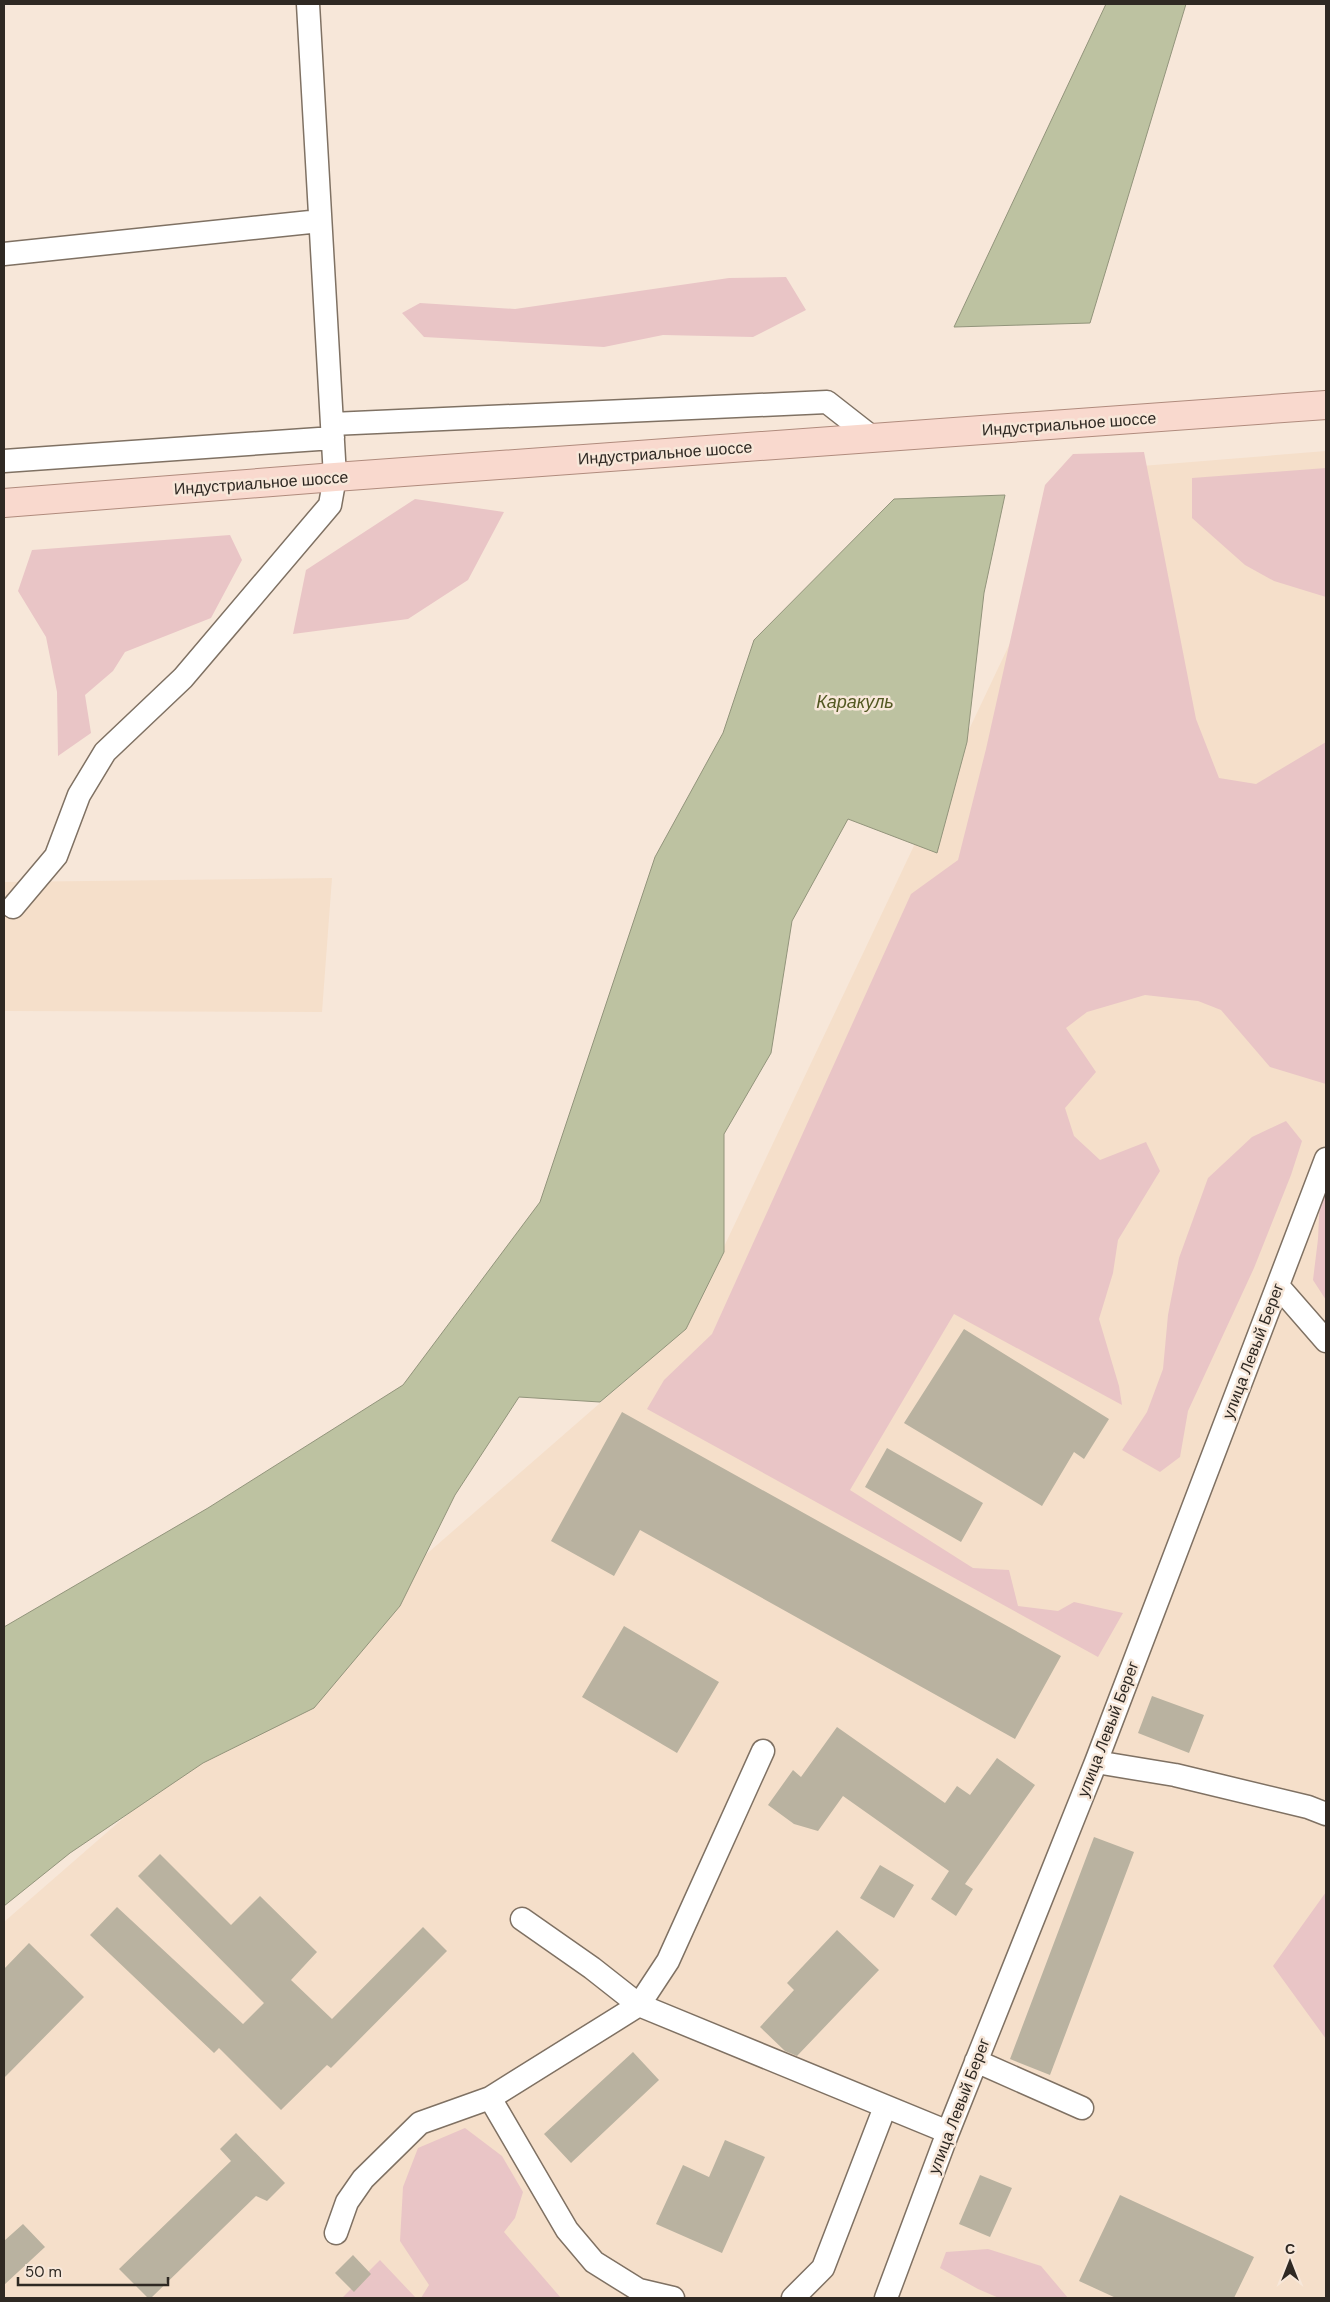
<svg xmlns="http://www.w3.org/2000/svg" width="1330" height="2302" font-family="'DM Sans',sans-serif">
<rect width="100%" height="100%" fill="#f7e7d9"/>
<path fill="#f5dfca" d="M1326,451v1847h-1322v-376l681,-593 407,-859z
M332,878l-10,134 -318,-1v-129z"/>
<path fill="#e9c5c6" d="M786,277l20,33 -53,27 -90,-2 -59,12 -180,-10 -22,-24 18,-10 95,6 214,-31z
M1144,452l52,267 23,59 37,6 70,-42v342l-56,-17 -49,-57 -23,-9 -53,-6 -58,17 -21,16 30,44 -31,36 9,28 26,24 46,-18 14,29 -42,69 -5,33 -14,46 20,67 3,19 -168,-91 -104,176 123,78 36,2 9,36 40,5 16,-9 49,11 -25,44 -451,-248 17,-29 48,-46 199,-440 47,-34 28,-111 59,-264 28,-31z
M1326,468v129l-52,-16 -29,-16 -53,-47v-40z
M415,499l89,13 -36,68 -60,39 -115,15 13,-64z
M230,535l12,25 -31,58 -86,34 -12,19 -28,24 6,38 -33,23 -1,-64 -11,-55 -28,-46 14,-41z
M1286,1121l16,20 -11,34 -37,93 -66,143 -8,46 -20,15 -38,-22 25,-38 16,-43 5,-54 11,-57 29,-80 44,-41z
M1326,1160v140l-13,-20 5,-41 3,-66z
M1326,1892v147l-53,-73z
M465,2128l37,28 21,36 -8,26 -11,14 57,66h-140l8,-13 -29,-44 3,-54 15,-39z
M988,2249l53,17 27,32h-69l-21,-9 -38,-21 6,-16z
M380,2260l36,38h-74z"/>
<path fill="#bdc2a1" stroke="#92947b" d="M1106,4h80l-96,319 -136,4z
M1005,495l-21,98 -17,149 -30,111 -89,-34 -56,102 -21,132 -47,81v118l-38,77 -86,73 -81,-5 -64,98 -55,111 -86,102 -111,55 -133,90 -66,53v-279l204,-119 195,-123 137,-183 115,-345 68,-124 31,-93 140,-141z"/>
<path fill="#b9b2a0" d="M964,1329l145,90 -25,40 -10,-7 -32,54 -138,-83z
M622,1412l439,244 -46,83 -375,-209 -26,46 -63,-35z
M887,1448l96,55 -22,39 -96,-55z
M624,1626l95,56 -42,71 -95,-56z
M1152,1696l52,19 -15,38 -51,-20z
M837,1727l108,76 12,-17 13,9 27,-37 38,27 -70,99 8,5 -17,27 -25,-17 18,-28 -106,-75 -25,35 -24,-7 -26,-19 25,-35 8,7z
M1094,1837l40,15 -84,223 -40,-16z
M160,1854l71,71 29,-29 57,56 -26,28 41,39 91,-92 24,24 -116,117 -4,-3 -46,45 -62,-62 -5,5 -124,-118 27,-28 126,117 21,-21 -126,-127z
M880,1865l34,20 -20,33 -34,-20z
M837,1930l42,40 -82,86 -12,-5 -25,-24 34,-37 -7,-7z
M29,1943l55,54 -80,81v-109z
M633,2052l26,28 -88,83 -27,-29z
M236,2133l49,50 -18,18 -11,-5 -105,102h-3l-29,-29 112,-108 -11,-12z
M725,2140l40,17 -43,96 -66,-29 27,-59 26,12z
M980,2175l32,13 -22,49 -31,-13z
M1120,2195l134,62 -20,41h-118l-37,-17z
M23,2224l22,23 -41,38v-44z
M353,2255l18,19 -17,18 -19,-19z"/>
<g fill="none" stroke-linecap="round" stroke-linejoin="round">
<g stroke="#7f7163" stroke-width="25">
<path id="minor" d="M4,254l316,-33
M332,424l495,-22 46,36
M4,461l329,-23
M13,907l43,-51 23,-61 26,-43 78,-74 147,-173 5,-28 -27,-473
M1278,1286l48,55
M1096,1762l79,13 133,32 18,7
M522,1919l70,49 47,37 309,127
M976,2061l106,47
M490,2098l77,132 27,32 45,28 34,8
M336,2233l11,-31 16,-23 57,-56 70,-25 149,-93 29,-44 95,-210
M793,2298l30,-30 62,-161
M886,2298l62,-166 148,-370 230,-603"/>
</g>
<g stroke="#b08b7d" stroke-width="30">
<path id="major" d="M4,503l331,-26 991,-72"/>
</g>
<use href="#minor" stroke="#fff" stroke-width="22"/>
<use href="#major" stroke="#f9d9ce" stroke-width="28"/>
</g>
<g text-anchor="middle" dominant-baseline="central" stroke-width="5" stroke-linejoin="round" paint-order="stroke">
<g font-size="16" fill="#2f2923" stroke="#f7e7d9">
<text transform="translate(1069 424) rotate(-4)">Индустриальное шоссе</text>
<text transform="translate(665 453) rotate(-4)">Индустриальное шоссе</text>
<text transform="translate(261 483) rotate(-4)">Индустриальное шоссе</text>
<text transform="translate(1253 1351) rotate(-69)">улица Левый Берег</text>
<text transform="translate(1108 1729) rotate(-69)">улица Левый Берег</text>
<text transform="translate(959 2106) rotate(-69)">улица Левый Берег</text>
</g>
<g font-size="18" font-style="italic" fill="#535822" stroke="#f7e7d9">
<text x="855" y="702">Каракуль</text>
</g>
</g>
<rect width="1330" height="2302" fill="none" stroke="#2f2923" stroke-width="10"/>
<g transform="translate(1290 2262)" stroke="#f7e7d9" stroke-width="4" paint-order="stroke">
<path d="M0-4L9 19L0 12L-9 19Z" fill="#2f2923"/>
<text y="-8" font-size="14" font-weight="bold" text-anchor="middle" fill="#2f2923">С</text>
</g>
<path d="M18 2277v8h150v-8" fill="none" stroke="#2f2923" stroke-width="2.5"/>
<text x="25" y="2277" font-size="15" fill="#2f2923" stroke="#f7e7d9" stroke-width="4" paint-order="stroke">50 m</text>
</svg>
